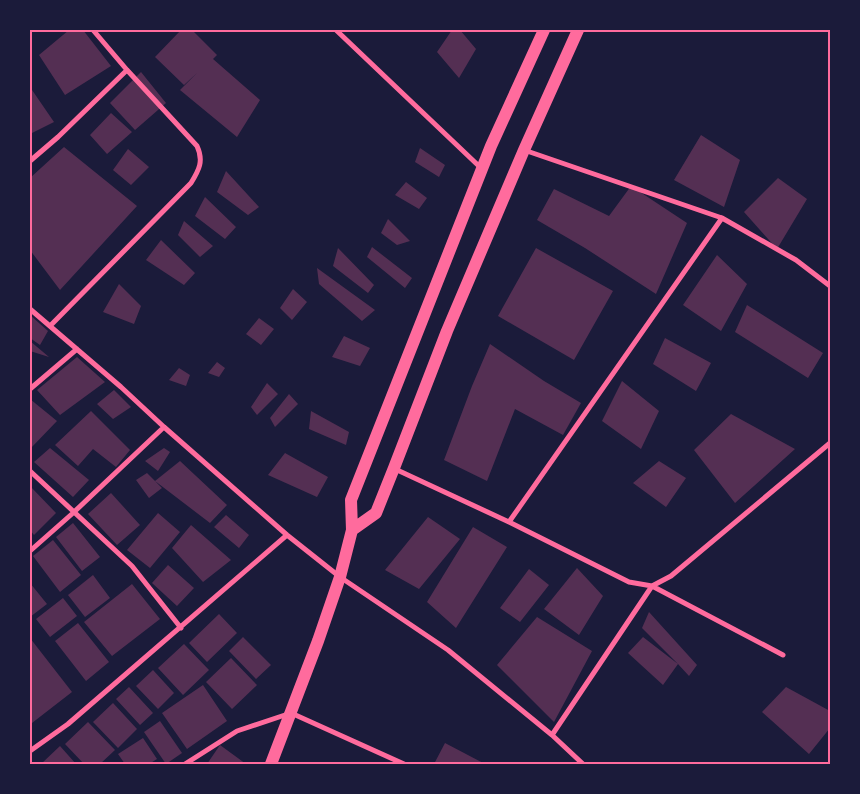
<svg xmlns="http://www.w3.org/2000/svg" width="860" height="794" font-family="Lora,serif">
<rect width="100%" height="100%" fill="#1b1b3a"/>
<path fill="#542f53" d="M69,30h14l28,36 -46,29 -26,-40z
M181,30h11l25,25 -4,4 47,41 -23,37 -57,-47 17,-17 -13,12 -29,-28z
M452,30h8l16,19 -17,29 -22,-26z
M141,72l25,31 -31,27 -25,-27z
M30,87l24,35 -24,12z
M111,113l21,19 -25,22 -17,-19z
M701,135l39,25 -16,47 -50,-27z
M64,147l73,59 -77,84 -30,-40v-72z
M420,148l25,17 -6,12 -24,-15z
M128,149l21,18 -18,18 -18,-15z
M226,171l33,36 -11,8 -31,-23z
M778,178l29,21 -30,50 -33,-37z
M406,182l21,16 -8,11 -24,-14z
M631,186l56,37 -31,71 -71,-46 -48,-28 17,-31 55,27z
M205,197l31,30 -11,12 -30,-23z
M388,219l22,22 -13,4 -16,-12z
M184,221l29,25 -13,11 -22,-22z
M161,240l34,33 -11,12 -38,-25z
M372,247l40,31 -7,10 -38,-31z
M338,248l36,37 -6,8 -35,-27z
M536,248l77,43 -39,69 -76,-44z
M717,255l30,29 -26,47 -38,-26z
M317,268l58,42 -13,11 -43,-37z
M119,284l22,22 -7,18 -31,-12z
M293,289l14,13 -15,18 -12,-12z
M747,305l76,48 -15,25 -73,-46z
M30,315l18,16 -8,14 -10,-7z
M259,318l15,11 -13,16 -15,-11z
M344,336l26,12 -10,18 -28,-9z
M665,338l46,25 -15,28 -43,-27z
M30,341l19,16 -19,-6z
M490,344l54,37 37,22 -18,32 -48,-26 -28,72 -43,-21 28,-74z
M77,357l28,25 -45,33 -23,-25z
M217,362l8,6 -6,9 -11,-4z
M179,368l11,7 -4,11 -17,-6z
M622,381l37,30 -18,38 -39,-28z
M267,383l11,11 -21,21 -6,-8z
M114,390l17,17 -18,12 -16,-15z
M289,394l9,10 -23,23 -5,-9z
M30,399l27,22 -27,28z
M91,411l39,39 -14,17 -23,-18 -15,17 -23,-21z
M311,411l38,21 -3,13 -37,-16z
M731,414l64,35 -60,54 -41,-53z
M50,448l39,32 -16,17 -39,-35z
M164,448l6,4 -12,19 -13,-10z
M285,453l43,24 -11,20 -49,-22z
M180,461l47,44 -17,18 -55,-42 7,7 -13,10 -13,-18 11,-7 8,8z
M659,461l27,17 -20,29 -33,-24z
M30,486l26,27 -22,22 -4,-5z
M111,493l29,32 -23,20 -29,-31z
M158,513l22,19 -30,36 -23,-18z
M226,515l23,20 -10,13 -25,-21z
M428,517l32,22 -41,50 -34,-19z
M73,523l27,34 -18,14 -26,-34z
M191,525l40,35 -28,22 -31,-34z
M473,527l34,20 -51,81 -29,-26z
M53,540l28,35 -21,17 -27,-36z
M168,565l26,23 -17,18 -25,-23z
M577,568l26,28 -24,39 -35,-26z
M529,569l20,16 -29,37 -20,-14z
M93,575l17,23 -25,19 -17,-22z
M30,583l17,21 -17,13z
M132,584l28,35 -48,37 -28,-34z
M63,598l14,18 -27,21 -14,-18z
M649,612l48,53 -8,11 -11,-12 -15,21 -35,-32 15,-16 35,27 -36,-36z
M219,614l18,19 -30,29 -18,-19z
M537,617l55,34 -38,71 -57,-57z
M78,623l31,39 -23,19 -31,-40z
M243,637l28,28 -15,14 -27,-28z
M30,638l42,54 -40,31 -2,-2z
M184,644l25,26 -26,25 -25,-27z
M231,658l26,27 -25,24 -26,-27z
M153,670l21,23 -16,16 -22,-23z
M203,685l24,36 -40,28 -25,-36z
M129,687l24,26 -13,12 -24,-26z
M786,687l44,24v17l-21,26 -47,-42z
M113,703l24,26 -19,19 -25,-26z
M160,721l22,32 -16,11 -22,-32z
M88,722l27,28 -15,14h-16l-19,-20z
M143,738l14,21 -8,5h-24l-7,-10z
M445,743l40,21h-51z
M220,745l26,19h-39z
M60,746l16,18h-35z"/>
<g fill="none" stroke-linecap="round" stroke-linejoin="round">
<path stroke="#ff6b9d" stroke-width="5" d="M336,30l146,139
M524,150l198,68 74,42 34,26
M30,161l28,-24 69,-67
M30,309l91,78 43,40 123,108 53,42 108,73 104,85 31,29
M50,326l141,-143c8,-13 13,-22 6,-37l-70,-76 -34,-40
M30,389l47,-40
M395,469l114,53 120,60 23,4 19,-10 159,-133
M30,471l102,95 49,62
M509,522l213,-304
M30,551l43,-38 91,-86
M552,735l100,-149 131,69
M30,751l38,-27 219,-189
M185,764l52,-33 54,-18 113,51"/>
<path stroke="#ff6b9d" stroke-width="12" d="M352,530l24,-17 18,-45 53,-137 77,-181 54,-120
M271,764l47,-123 22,-64 12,-47 -1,-30 140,-354 53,-116"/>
</g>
<rect width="860" height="794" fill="none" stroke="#1b1b3a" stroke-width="62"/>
<rect x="31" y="31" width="798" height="732" fill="none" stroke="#ff6b9d" stroke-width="2"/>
</svg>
